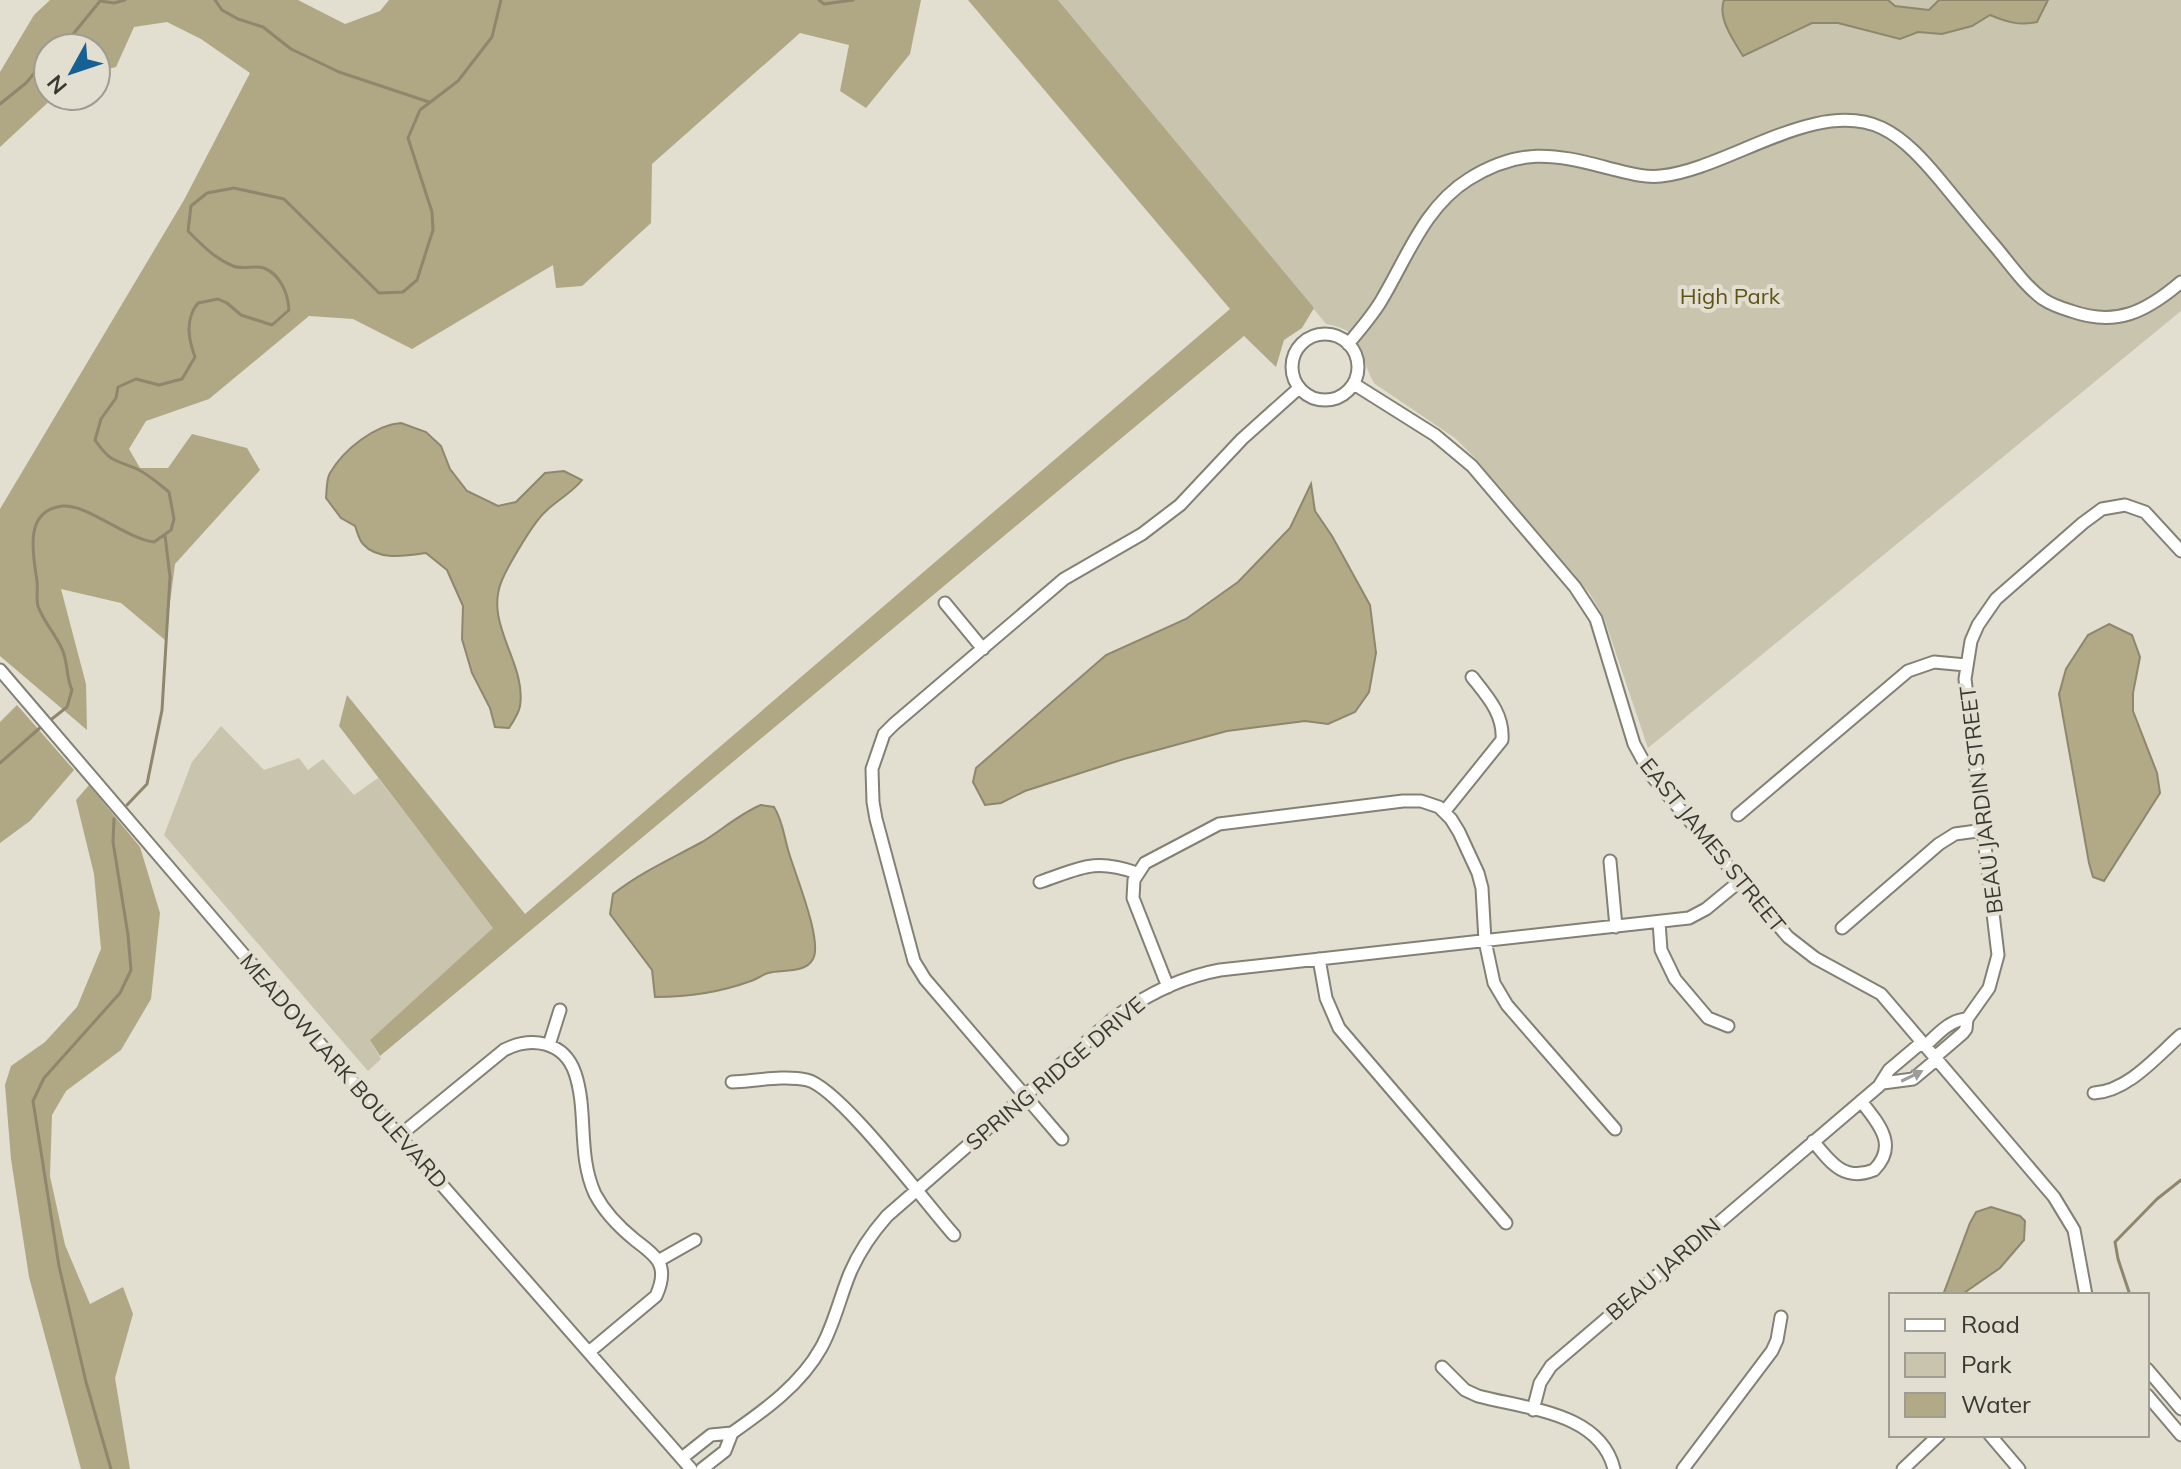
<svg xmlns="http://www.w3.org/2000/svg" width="2181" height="1469" font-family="Mulish,sans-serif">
<rect width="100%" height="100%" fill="#e2dfd1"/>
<path fill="#c9c4ae" d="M1058,0h1123v311l-533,437 -44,-130 -14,-24 -114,-135 -21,-21 -80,-54c-18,-28 -6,-53 -49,-60z
M221,726l43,44 35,-12 9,12 15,-11 31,36 24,-17 116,150 -124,112 11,19 -13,12 -204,-236 28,-73z"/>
<path fill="#b0a784" d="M50,0h248l47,24 35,-13 9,-11h532l-11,54 -44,54 -26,-17 9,-46 -49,-12 -148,131 -1,59 -69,63 -26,2 -3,-23 -141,84 -59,-30 -44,-3 -100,83 -63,22 -17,28 11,19h28l24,-34 55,14 13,22 -85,94 -10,76 -44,-37 -60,-14 25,95 1,46 -87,-74v-147l184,-309 66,-127 -49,-34 -34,-17 -33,5 -18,40 -20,5v-24h-48v48h7l-55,51v-75l34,-57z
M968,0h90l256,308 -12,20 -18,12 -8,27 -32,-31 -864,720 -10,-16 123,-112 -154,-202 8,-31 178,219 705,-605z
M17,705l57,65 -44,51 -30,22v-121z
M89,785l51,62 20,66 -9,86 -30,51 -55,41 -14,24 -2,61 15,69 25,59 33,-17 10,27 -18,64 15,91h-49l-52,-192 -18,-118 -6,-74 6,-19 34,-24 32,-35 24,-58 -7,-75 -18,-74z"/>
<path fill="#b2a986" stroke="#8e876d" stroke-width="2" d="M1724,0h164l7,6 34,4 10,-10h109l-11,22c-18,4 -30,0 -47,-7l-18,11 -30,8 -24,-2 -18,7 -62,-16h-26l-69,33c-9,-15 -26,-38 -19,-56z
M401,423l25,9 15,14 9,23 17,22 31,15 18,-4 29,-29 19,-2 18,9c-10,13 -25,20 -37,32 -12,11 -36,52 -43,68 -19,44 25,83 18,126 -1,7 -7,16 -11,22l-14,-1 -5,-19 -18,-35 -10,-34 1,-33 -16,-36 -21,-17c-20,3 -48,8 -63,-9 -4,-4 -6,-13 -8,-18l-14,-8 -15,-20c1,-8 0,-18 4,-25 14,-24 45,-48 71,-50z
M1311,484l4,27 17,25 38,69 6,48 -7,39 -14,20 -27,12 -23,-3 -78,10 -103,28 -99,32 -24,12 -16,2 -12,-23 3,-14 130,-113 80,-36 52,-37 52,-54z
M2109,624l23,11 8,22 -7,36v18l24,62 3,20 -56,88 -11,-4 -4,-14 -30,-169 7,-25 22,-34z
M761,805l13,2c9,14 10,30 15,46 6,21 34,88 24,106 -8,15 -31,10 -45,14 -6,2 -11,6 -17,8 -30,11 -64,16 -96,16l-3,-27 -42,-56 3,-20c28,-22 58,-35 89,-52 20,-12 37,-28 59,-37z
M1991,1207l29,9 5,5 -1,19 -24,28 -39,27h-18l27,-72 6,-11z"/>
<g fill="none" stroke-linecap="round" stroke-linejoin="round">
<path stroke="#8e876d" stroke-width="3" d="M215,0l7,10 16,9 25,8 28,22 48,23 90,30
M819,0l5,4 29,-4
M58,48l16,-15 26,-32 14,2 11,-3
M0,104l26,-21 22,-26
M48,722l19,-15 5,-17c-6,-13 -4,-28 -10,-41 -6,-14 -19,-28 -24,-43 -2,-7 0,-17 -1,-25 -4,-27 -14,-71 26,-75 24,-2 62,32 91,36l17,-12 3,-11 -5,-27c-10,-8 -21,-18 -32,-23 -23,-10 -26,-6 -42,-29l6,-21 15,-21 2,-11 18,-8 23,6 23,-6 13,-22c-7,-19 -10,-38 3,-54l20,-4 9,4 14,12 31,10 17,-15c-1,-16 -8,-35 -25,-42 -10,-3 -21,2 -31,-2 -19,-8 -31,-21 -45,-35l3,-25 16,-13 27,-5 50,11 95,94 24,-1 14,-12 16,-50 -1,-18 -24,-74 12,-28 38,-29 34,-44 9,-37
M0,763l42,-37
M127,805l20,-21 15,-74 8,-133 -5,-42
M2130,1295l-12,-36 -3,-17 42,-43 24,-19
M111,1469l-25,-87 -27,-116 -26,-165 11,-23 76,-85 11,-23 -3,-35 -15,-93 1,-23"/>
<g stroke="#838074" stroke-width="15">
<path id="minor" d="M1292 367a33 33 0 1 1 66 0a33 33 0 1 1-66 0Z
M1348,344c12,-14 24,-28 33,-43 26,-43 43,-94 88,-122 50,-31 84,-26 139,-11 17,4 35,10 53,8 67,-7 155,-79 221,-48 23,11 42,33 58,52 18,22 36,44 54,65 16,19 30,40 49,54 9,6 18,9 28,12 45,16 75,1 110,-29
M1354,384l81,51 37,31 103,121 21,32 38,125 17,31 137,162 27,21 66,36 173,203 20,33 12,65
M945,603l38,46
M0,670l399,466 292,333
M1444,812l58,-72c2,-26 -15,-44 -30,-63
M1738,815l170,-144 26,-9 32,3
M1610,861l6,66
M1040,882c41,-14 54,-24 97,-9
M1659,922l2,28 14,29 33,39 20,8
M1842,928l97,-84 16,-10 29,-4
M1319,959l7,39 13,30 167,195
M1168,987l-35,-89 1,-18 11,-17 74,-39 184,-23h18l18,6 12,12 8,13 19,41 4,15 3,53 9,42 13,22 108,124
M1967,1019l22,-31 9,-33 -33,-276 6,-38 7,-16 18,-26 87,-76 19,-14 23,-4 20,7 36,39
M549,1045l11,-35
M1925,1046c11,-10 25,-27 42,-27
M1935,1057l28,-24 3,-4 1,-10
M732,1082c23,-1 52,-7 75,-2 32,7 120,125 147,155
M1883,1083l30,-4 24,-20
M2094,1093c34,-2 62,-36 87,-58
M399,1136l105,-86c27,-14 60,-9 71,23 13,38 2,82 20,121 10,19 24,33 40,46 8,6 18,13 23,21 7,11 3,24 -2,35l-67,56
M1062,1139l-137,-160 -11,-18 -38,-142 -3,-17 -1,-33 12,-35 10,-10 170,-145 78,-45 38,-29 62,-66 57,-51
M1813,1141c18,22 31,41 61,29 25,-25 4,-47 -13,-69
M658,1261l37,-21
M1442,1367l23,23 13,6c48,13 122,16 136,73
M2147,1369l34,40
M2147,1395l34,40
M1533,1410l7,-27 11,-17 328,-280 10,-16 32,-27
M732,1433c33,-23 69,-49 89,-85 13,-23 19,-51 29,-75 9,-21 22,-40 37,-57l227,-198c32,-23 67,-41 106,-48l469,-52 17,-9 34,-28
M1990,1435l29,34
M682,1458l29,-23 21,-2 -7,18 -23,18
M1683,1469l89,-118 5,-11 4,-23
M1903,1469l36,-34"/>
</g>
<use href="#minor" stroke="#fff" stroke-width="11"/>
</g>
<defs><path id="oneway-solid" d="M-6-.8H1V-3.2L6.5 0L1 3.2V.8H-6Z" transform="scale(2)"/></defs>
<use fill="#9c9c99" href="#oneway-solid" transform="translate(1912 1076) rotate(-26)"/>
<g text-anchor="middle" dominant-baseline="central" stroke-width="8" stroke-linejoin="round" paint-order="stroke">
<g font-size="22" fill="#605216" stroke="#e2dfd1">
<text x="1730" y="296">High Park</text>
</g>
<g font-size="22" fill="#3a3833" stroke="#e2dfd1">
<text transform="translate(1981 800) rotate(-97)">BEAU JARDIN STREET</text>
<text transform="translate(1713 845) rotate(51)">EAST JAMES STREET</text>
<text transform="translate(344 1071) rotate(49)">MEADOWLARK BOULEVARD</text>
<text transform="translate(1055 1073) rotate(-40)">SPRING RIDGE DRIVE</text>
<text transform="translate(1663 1269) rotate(-41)">BEAU JARDIN</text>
</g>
</g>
<rect x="1889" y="1293" width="260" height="144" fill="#e2dfd1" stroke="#9f9c92" stroke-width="2"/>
<rect x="1905" y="1319" width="40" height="12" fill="#ffffff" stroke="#9f9c92" stroke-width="2"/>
<text x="1961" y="1333" font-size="24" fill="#3a3833">Road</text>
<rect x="1905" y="1353" width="40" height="24" fill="#c9c4ae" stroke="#9f9c92" stroke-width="2"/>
<text x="1961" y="1373" font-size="24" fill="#3a3833">Park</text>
<rect x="1905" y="1393" width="40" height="24" fill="#b2a986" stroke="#9f9c92" stroke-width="2"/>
<text x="1961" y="1413" font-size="24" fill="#3a3833">Water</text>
<g transform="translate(72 72) rotate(230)"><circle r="38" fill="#e2dfd1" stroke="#9f9c92" stroke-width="2"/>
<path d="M0-6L14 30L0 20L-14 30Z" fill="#176093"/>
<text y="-12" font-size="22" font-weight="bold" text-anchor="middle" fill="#3a3833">N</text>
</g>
</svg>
